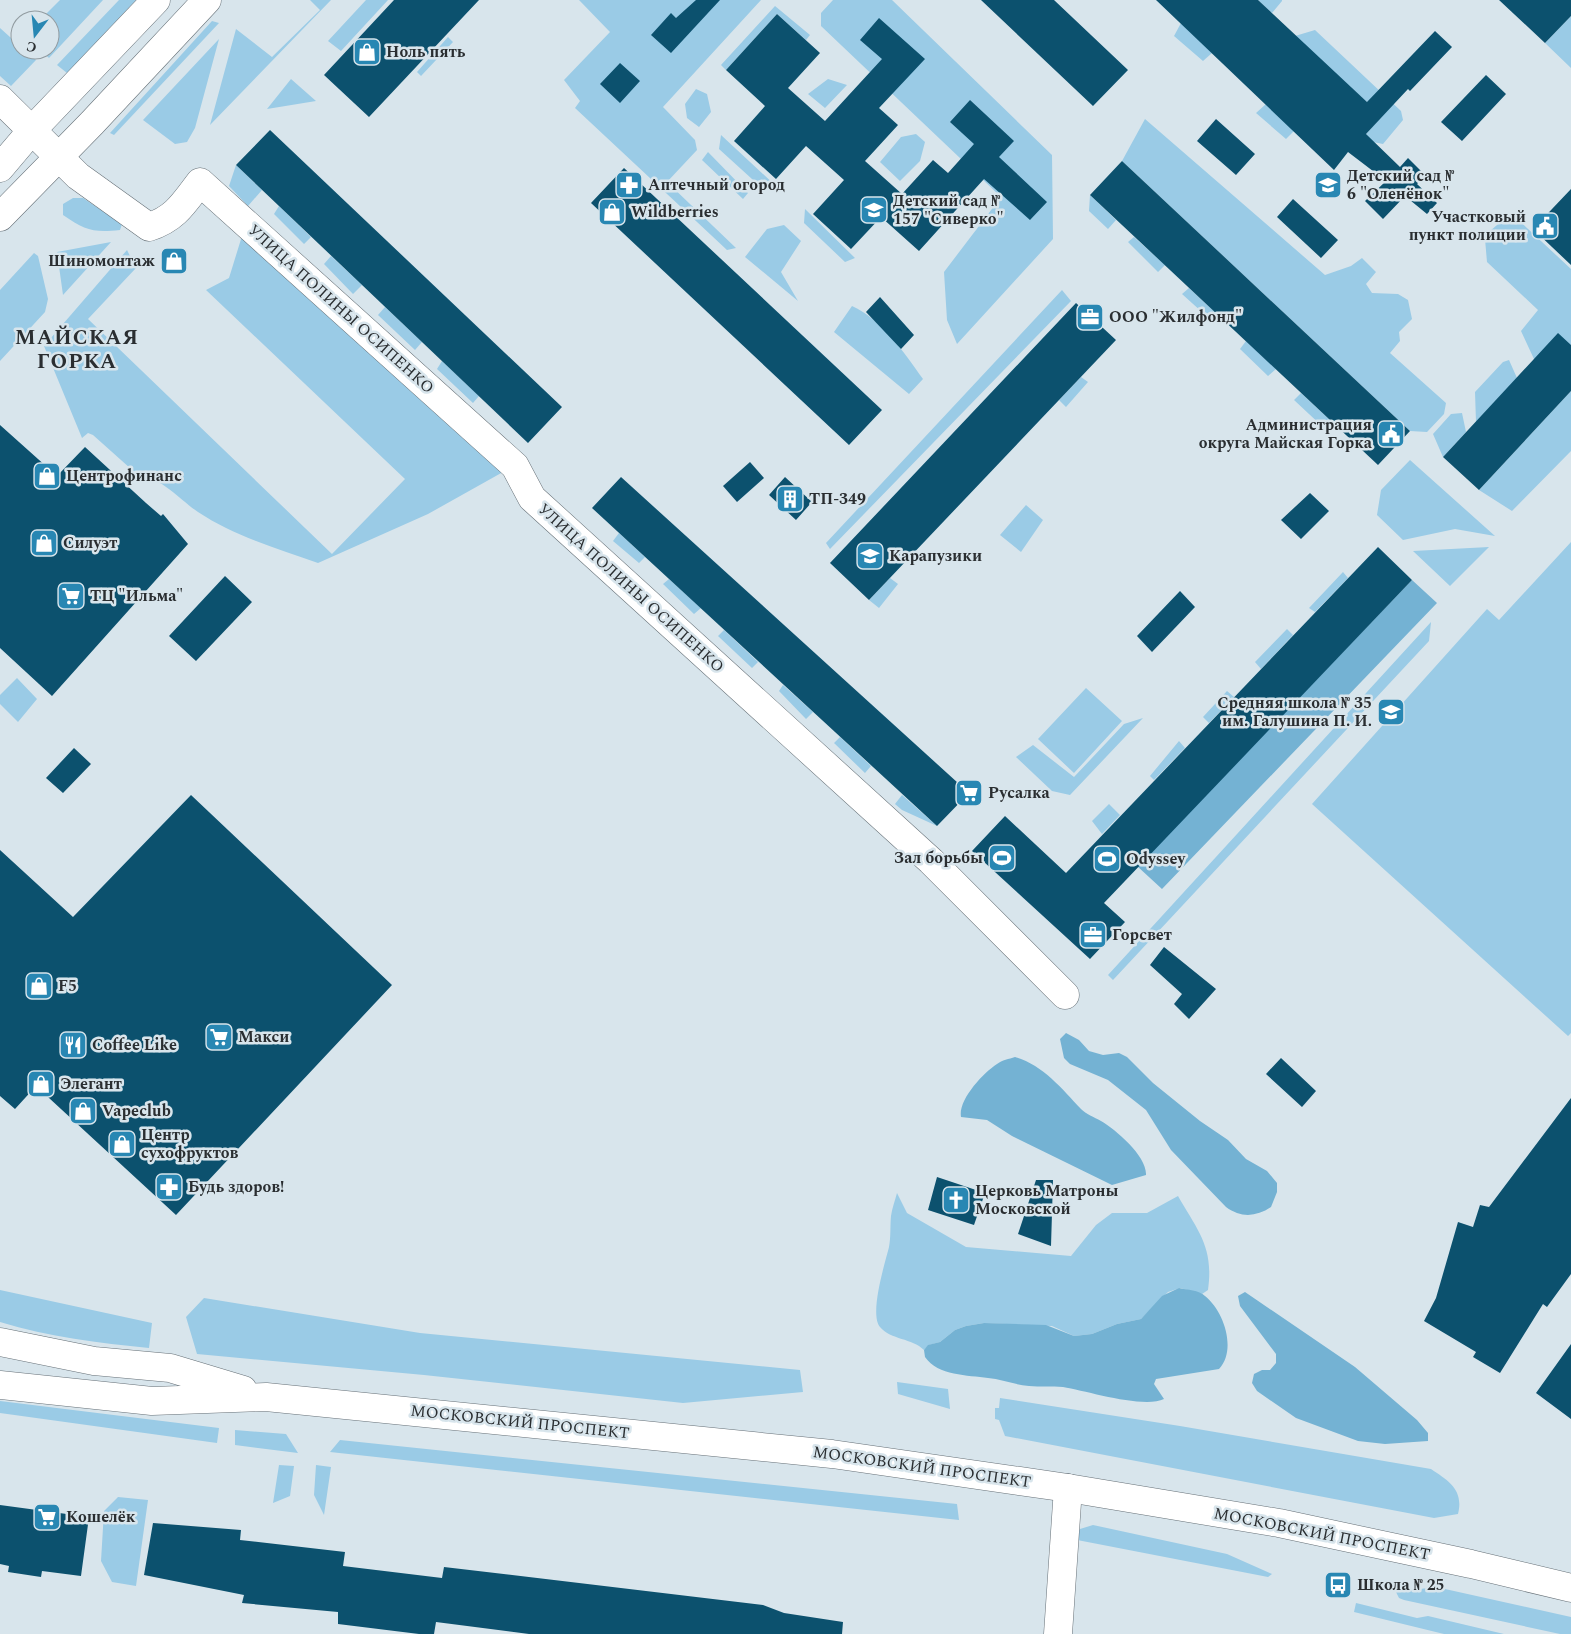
<svg xmlns="http://www.w3.org/2000/svg" width="1571" height="1634" font-family="Spectral,serif">
<rect width="100%" height="100%" fill="#d8e5ec"/>
<path fill="#9acbe6" d="M60,0h43l-54,58 -9,-8h10v-30h-10z
M119,0h17l-69,73 -10,-8z
M310,0h21l-121,125 26,-96 36,28 48,-47z
M366,0h22l-47,51 -13,-10z
M579,0h182l-98,107 32,33 2,10 -30,32 69,66 -9,2 -152,-142 5,-7 -16,-21 46,-48z
M833,0h59l160,155 1,84 -96,105 -10,-24 -3,-48 57,-75 -180,-171v-13z
M1258,0h24v1l-10,12z
M775,6l35,29 -4,5 -29,-26 -51,56 -5,-5z
M1571,16v52l-26,-25z
M212,21l7,2 -105,112 -4,-2z
M1181,23l31,30 -9,8 -29,-25z
M0,28l20,18v4h5l11,10 -25,26 -11,-10z
M1315,30l86,81 2,9 -20,24 -10,-2 -7,-8 16,-18 -87,-80z
M448,37l5,5 -32,34 -4,-4z
M219,39l-24,89 -8,14 -12,2 -32,-24z
M291,79l25,22 -49,8z
M828,79l19,6 -22,23 -17,-14z
M696,89l11,5 4,18 -12,15 -12,-9 -2,-14z
M1266,104l28,27 -8,8 -30,-26z
M1145,119l180,156 26,-9 11,-8 14,14 -10,12 6,9 26,1 10,6 4,19 -13,13 1,9 -10,12 56,50 -2,11 -17,18 -17,-1 -288,-270z
M916,134l9,8 -5,19 -20,20 -20,-19 21,-25z
M721,135l56,52 -14,2 -44,-40z
M708,152l40,41 -5,6 -41,-39z
M236,165l26,25 -14,16 -19,-20z
M1090,195l26,25 -8,9 -19,-18z
M73,198h10l39,26 -2,6c-27,3 -35,0 -57,-15v-11z
M279,206l32,31 -7,7 -30,-30z
M805,209l50,49 -10,4 -41,-39z
M1511,213l60,56v76l-37,14 -13,-28 17,-21 -51,-48 -2,-23 5,-8z
M246,223l257,249 -75,42 -110,49c-40,-14 -84,-27 -120,-51 -17,-11 -36,-35 -58,-35l-47,-42 -5,-2 -6,5 -38,-92 83,-96 9,18 -48,51 244,235 73,-75 -199,-189 23,-12z
M784,225l17,16 -20,31 17,29 -53,-44 22,-28z
M1134,237l31,28 -7,7 -30,-30z
M111,242l-48,53 -6,-43z
M34,253l4,3 10,43 -3,13 -45,49v-71z
M331,256l31,29 -9,9 -29,-30z
M1189,288l30,28 -6,6 -31,-28z
M1062,290l9,11 -241,248 -4,-6z
M852,306c30,14 52,46 71,73l-14,15 -75,-62z
M385,307l37,35 -7,8 -37,-35z
M1246,341l30,28 -8,7 -28,-27z
M1509,360l8,18 -41,44 -1,-30 28,-30z
M442,361l37,35 -6,7 -36,-34z
M1081,377l7,5 -22,25 -7,-7z
M1571,391v60l-59,60 -33,-21z
M1301,393l30,28 -7,7 -30,-28z
M1462,413l4,19 -23,25 -10,-23 18,-20z
M1410,460l85,76 -40,-7 -52,11 -26,-25 4,-25z
M1026,505l17,15 -22,32 -21,-17z
M619,533l26,24 -6,6 -26,-22z
M1571,542v491l-3,3 -256,-232 175,-195 12,11z
M1489,547l-39,39 -37,-35z
M1343,572l5,6 -33,34 -6,-4z
M890,578l8,6 -19,24 -10,-8z
M669,579l32,29 -7,6 -31,-30z
M1431,622l-2,19 -316,339 -5,-5z
M1287,629l6,6 -32,34 -6,-7z
M724,630l34,32 -6,6 -34,-32z
M17,678l20,21 -19,23 -18,-18v-9z
M783,685l30,27 -7,7 -27,-28z
M1086,688l36,33 -48,52 -36,-34z
M1227,691l7,6 -25,26 -6,-6z
M1143,718l-73,77 -18,-4 -36,-34 17,-12 41,32 50,-53z
M840,737l31,29 -6,7 -31,-30z
M1179,741l6,7 -31,32 -4,-4z
M902,795l35,31 -35,-16 -7,-6z
M1109,804l11,11 -18,19 -10,-13z
M897,1193l10,20 59,34 105,9 25,-31 16,-12h35l31,-17c20,35 36,51 30,94l-6,4 -22,-6 -12,4 -27,27 -24,5 -25,10 -18,2 -22,-10 -68,-3 -18,3 -11,4 -15,12 -11,3 -5,5c-12,-12 -33,-10 -44,-23 -11,-13 5,-64 9,-80 2,-10 1,-21 2,-31 1,-8 4,-15 6,-23z
M0,1290l152,33 -3,25c-50,-5 -100,-11 -149,-26z
M204,1298l216,35 380,37 3,22 -120,11 -259,-28 -227,-21 -11,-37z
M897,1382l51,7 2,20 -52,-15z
M1000,1398l180,28 251,43c18,12 33,21 27,45l-24,4 -429,-82 -6,-16 -4,-1v-11h4z
M0,1401l219,27 -2,15 -217,-30z
M235,1430l51,4 12,19 -63,-8z
M340,1440l617,64 2,16 -629,-68z
M279,1465l15,1 -4,30 -17,7z
M316,1465l15,2 -7,48 -10,-20z
M118,1497l30,3 -12,86 -24,-4 -11,-21 3,-50z
M1093,1525l134,29 45,20 -4,3 -196,-38 8,-10z
M1436,1587l135,30v17h-11l-156,-34 -5,-2 -3,-6z
M1356,1603l61,15 11,-2 76,18h-60l-90,-22z"/>
<path fill="#74b2d3" d="M1412,580l25,23 -275,286 -25,-23z
M1066,1033l13,7 10,11 14,4 16,-2 8,4 26,26 47,38 28,19 18,19 21,12 10,12v9l-6,15c-15,10 -30,11 -45,0l-55,-57 -25,-40 -38,-30 -38,-16 -6,-6 -4,-19z
M1015,1057c28,8 47,32 66,52 5,5 13,8 20,12 15,9 46,35 45,54l-34,10 -100,-49 -25,-16 -26,-3c-3,-17 22,-44 36,-53 5,-4 12,-5 18,-7z
M1179,1288c8,2 20,2 26,8 19,15 32,54 14,73l-63,10 -2,5 10,15c-20,10 -77,-8 -101,-12 -11,-1 -23,0 -34,-1 -14,-1 -27,-7 -41,-8 -20,-3 -50,-2 -63,-21l-1,-7 4,-5 12,-3 15,-12 11,-4 18,-3 62,2 28,11 18,-2 25,-10 24,-5 21,-23z
M1245,1292l110,75 62,53 11,13v8l-43,3 -27,-3 -62,-23 -39,-27 -5,-8 2,-9 8,-4h8l6,-7v-9l-36,-48 -2,-10z"/>
<path fill="#0c516e" d="M394,0h85l-110,117 -45,-42z
M696,0h24l-49,53 -20,-18 20,-22 5,5z
M981,0h73l74,70 -35,36z
M1156,0h102l109,102 68,-71 17,16 -42,44 -2,-2 -42,45 34,33 8,-9 18,18 -9,8 20,19 -10,11 -22,-18 -22,23 -18,-18 21,-20 -38,-29 -14,18z
M1499,0h72v16l-26,27z
M777,14l43,39 -32,35 37,33 57,-62 -22,-19 19,-22 46,41 -46,49 19,17 -33,36 37,33 31,-34 15,13 26,-29 -24,-22 20,-22 44,41 -15,16 48,45 -17,18 -46,-41 -65,72 -38,-34 -30,32 -38,-35 31,-34 -38,-34 -30,33 -42,-38 31,-35 -39,-36z
M620,63l20,18 -20,22 -20,-19z
M1486,75l20,19 -44,47 -21,-19z
M1216,119l39,35 -19,21 -39,-34z
M270,130l292,277 -34,36 -292,-278z
M1122,161l288,270 -32,34 -288,-270z
M624,168l258,242 -33,35 -258,-242z
M1571,189v76l-38,-36z
M1293,199l45,41 -17,18 -44,-41z
M880,297l34,38 -13,14 -35,-37z
M1076,303l40,37 -247,260 -39,-37z
M1558,333l13,12v46l-92,99 -36,-33z
M0,425l57,51 28,-29 61,56 15,13 2,-2 25,30 -136,152 -52,-48z
M750,462l14,16 -27,24 -14,-16z
M621,477l348,316 -32,33 -345,-318z
M785,477l27,25 -16,18 -27,-25z
M1310,493l19,18 -28,28 -20,-19z
M1378,547l34,33 -308,323 21,19 -35,37 -118,-108 33,-35 61,57z
M225,576l27,26 -56,59 -27,-25z
M1180,591l15,16 -43,45 -15,-16z
M74,748l17,16 -28,29 -17,-15z
M191,795l201,190 -216,230 -140,-129 -21,23 -15,-13v-246l73,67z
M1164,947l52,42 -27,30 -15,-15 8,-10 -32,-29z
M1281,1058l35,33 -14,16 -36,-33z
M1571,1098v176l-24,33 -4,-3 -43,69 -27,-16 3,-5 -52,-31 12,-23 22,-76 15,5 7,-22 9,2z
M937,1177l48,16 -11,32 -46,-15z
M1036,1180h17l-2,66 -33,-12z
M1571,1344v75l-35,-26z
M0,1505l89,12 -8,59 -39,-5 -1,6 -33,-5 1,-6 -9,-2z
M153,1523l88,7 -1,10 105,12 -2,14 99,12 2,-11 319,38 21,8 59,9 -1,12h-313l-93,-12 -2,12h-15l-81,-10v-12l-96,-9 2,-8 -100,-20z"/>
<g fill="none" stroke-linecap="round" stroke-linejoin="round">
<g stroke="#667077" stroke-width="29">
<path id="minor" d="M0,99l78,77 71,51c26,-8 35,-24 51,-45l315,284 17,32 399,363 134,134
M1058,1634l10,-146"/>
</g>
<g stroke="#667077" stroke-width="29">
<path id="major" d="M0,168l33,-39 123,-129
M0,217l92,-94 115,-123
M0,1342l94,19 76,7 73,22
M0,1385l152,16 114,-4 566,57 236,34 211,35 192,41 100,24"/>
</g>
<use href="#minor" stroke="#fff" stroke-width="28"/>
<use href="#major" stroke="#fff" stroke-width="28"/>
</g>
<defs>
<g id="shop-square" transform="scale(1.4375)"><rect x="-9" y="-9" width="18" height="18" rx="4" fill="#2887b3" stroke="#d8e5ec"/><path d="M-5-2.5h2.3a2.7 3.5 0 0 1 5.4 0H5L5.5 6h-11ZM-1.5-2.5h3a1.5 2.3 0 0 0-3 0Z" fill="#fff"/></g>
<g id="pharmacy-square" transform="scale(1.4375)"><rect x="-9" y="-9" width="18" height="18" rx="4" fill="#2887b3" stroke="#d8e5ec"/><path d="M-2-6h4v4h4v4h-4v4h-4v-4h-4v-4h4Z" fill="#fff"/></g>
<g id="school-square" transform="scale(1.4375)"><rect x="-9" y="-9" width="18" height="18" rx="4" fill="#2887b3" stroke="#d8e5ec"/><path d="M0-5L7-2L0 1L-7-2ZM-4 1L0 2.5L4 1V4Q0 6-4 4Z" fill="#fff"/></g>
<g id="civic-square" transform="scale(1.4375)"><rect x="-9" y="-9" width="18" height="18" rx="4" fill="#2887b3" stroke="#d8e5ec"/><path d="M-.6-6.5H3V-4.5H.6V-3L4-1V1h2V6H-6V1h2V-1L-.6-3ZM-1.2 2.5V6h2.4V2.5Z" fill="#fff"/></g>
<g id="office-square" transform="scale(1.4375)"><rect x="-9" y="-9" width="18" height="18" rx="4" fill="#2887b3" stroke="#d8e5ec"/><path d="M-6-3h4V-5.5h4V-3h4V5H-6ZM-1-4.5V-3h2v-1.5ZM-6 0V1H6V0Z" fill="#fff"/></g>
<g id="building-square" transform="scale(1.4375)"><rect x="-9" y="-9" width="18" height="18" rx="4" fill="#2887b3" stroke="#d8e5ec"/><path d="M-4-6H4V6H1V3H-1V6H-4ZM-2.5-4.3h1.7v1.8h-1.7ZM.8-4.3h1.7v1.8H.8ZM-2.5-1h1.7V.8h-1.7ZM.8-1h1.7V.8H.8Z" fill="#fff"/></g>
<g id="supermarket-square" transform="scale(1.4375)"><rect x="-9" y="-9" width="18" height="18" rx="4" fill="#2887b3" stroke="#d8e5ec"/><path d="M-6-5.5h2.5l.6 2H6L4.5 2H-2.5L-4.4-4H-6ZM-1.5 3.2a1.3 1.3 0 1 0 .1 0ZM3 3.2a1.3 1.3 0 1 0 .1 0Z" fill="#fff"/></g>
<g id="stadium-square" transform="scale(1.4375)"><rect x="-9" y="-9" width="18" height="18" rx="4" fill="#2887b3" stroke="#d8e5ec"/><path d="M0-5a6.5 5 0 1 0 0 10a6.5 5 0 1 0 0-10ZM-3.5-1.8h7v3.6h-7Z" fill="#fff"/></g>
<g id="restaurant-square" transform="scale(1.4375)"><rect x="-9" y="-9" width="18" height="18" rx="4" fill="#2887b3" stroke="#d8e5ec"/><path d="M-5-6h1v4h1v-4h1v4h1v-4h1v5L-1.5 .5V6h-2V.5L-5-1ZM5-6V6H3V1.5H1.5Q1.5-4 5-6Z" fill="#fff"/></g>
<g id="church-square" transform="scale(1.4375)"><rect x="-9" y="-9" width="18" height="18" rx="4" fill="#2887b3" stroke="#d8e5ec"/><path d="M-1.2-6h2.4v3.5h3.3v2.4h-3.3V6h-2.4V-.1h-3.3v-2.4h3.3Z" fill="#fff"/></g>
<g id="bus-square" transform="scale(1.4375)"><rect x="-9" y="-9" width="18" height="18" rx="4" fill="#2887b3" stroke="#d8e5ec"/><path d="M-5-6H5V4H4V6H2V4H-2V6H-4V4H-5ZM-3.5-4V0h7V-4ZM-3.5 1.2v1.5H-2V1.2ZM2 1.2v1.5H3.5V1.2Z" fill="#fff"/></g>
</defs>
<g fill-rule="evenodd">
<use href="#shop-square" x="367" y="52"/>
<use href="#pharmacy-square" x="629" y="185"/>
<use href="#school-square" x="1328" y="185"/>
<use href="#school-square" x="874" y="210"/>
<use href="#shop-square" x="612" y="212"/>
<use href="#civic-square" x="1545" y="226"/>
<use href="#shop-square" x="174" y="261"/>
<use href="#office-square" x="1090" y="317"/>
<use href="#civic-square" x="1391" y="434"/>
<use href="#shop-square" x="47" y="476"/>
<use href="#building-square" x="790" y="499"/>
<use href="#shop-square" x="44" y="543"/>
<use href="#school-square" x="870" y="556"/>
<use href="#supermarket-square" x="71" y="596"/>
<use href="#school-square" x="1391" y="712"/>
<use href="#supermarket-square" x="969" y="793"/>
<use href="#stadium-square" x="1002" y="858"/>
<use href="#stadium-square" x="1107" y="859"/>
<use href="#office-square" x="1093" y="935"/>
<use href="#shop-square" x="39" y="986"/>
<use href="#supermarket-square" x="219" y="1037"/>
<use href="#restaurant-square" x="73" y="1045"/>
<use href="#shop-square" x="41" y="1084"/>
<use href="#shop-square" x="83" y="1111"/>
<use href="#shop-square" x="122" y="1144"/>
<use href="#pharmacy-square" x="169" y="1187"/>
<use href="#church-square" x="956" y="1200"/>
<use href="#supermarket-square" x="47" y="1517"/>
<use href="#bus-square" x="1338" y="1585"/>
</g>
<g text-anchor="middle" dominant-baseline="central" stroke-width="5" stroke-linejoin="round" paint-order="stroke">
<g font-size="16" font-weight="bold" fill="#2a2e31" stroke="#d8e5ec" text-anchor="start">
<text x="386" y="52">Ноль пять</text>
<text x="1347" y="176">Детский сад №<tspan x="1347" dy="18">6 "Оленёнок"</tspan></text>
<text x="648" y="185">Аптечный огород</text>
<text x="893" y="201">Детский сад №<tspan x="893" dy="18">157 "Сиверко"</tspan></text>
<text x="631" y="212">Wildberries</text>
<text x="1526" y="217" text-anchor="end">Участковый<tspan x="1526" dy="18">пункт полиции</tspan></text>
<text x="155" y="261" text-anchor="end">Шиномонтаж</text>
<text x="1109" y="317">ООО "Жилфонд"</text>
<text x="1372" y="425" text-anchor="end">Администрация<tspan x="1372" dy="18">округа Майская Горка</tspan></text>
<text x="66" y="476">Центрофинанс</text>
<text x="809" y="499">ТП-349</text>
<text x="63" y="543">Силуэт</text>
<text x="889" y="556">Карапузики</text>
<text x="90" y="596">ТЦ "Ильма"</text>
<text x="1372" y="703" text-anchor="end">Средняя школа № 35<tspan x="1372" dy="18">им. Галушина П. И.</tspan></text>
<text x="988" y="793">Русалка</text>
<text x="983" y="858" text-anchor="end">Зал борьбы</text>
<text x="1126" y="859">Odyssey</text>
<text x="1112" y="935">Горсвет</text>
<text x="58" y="986">F5</text>
<text x="238" y="1037">Макси</text>
<text x="92" y="1045">Coffee Like</text>
<text x="60" y="1084">Элегант</text>
<text x="102" y="1111">Vapeclub</text>
<text x="141" y="1135">Центр<tspan x="141" dy="18">сухофруктов</tspan></text>
<text x="188" y="1187">Будь здоров!</text>
<text x="975" y="1191">Церковь Матроны<tspan x="975" dy="18">Московской</tspan></text>
<text x="66" y="1517">Кошелёк</text>
<text x="1357" y="1585">Школа № 25</text>
</g>
<g font-size="16" fill="#2a2e31" stroke="#d8e5ec">
<text transform="translate(341 309) rotate(42)">УЛИЦА ПОЛИНЫ ОСИПЕНКО</text>
<text transform="translate(631 588) rotate(42)">УЛИЦА ПОЛИНЫ ОСИПЕНКО</text>
<text transform="translate(520 1422) rotate(6)">МОСКОВСКИЙ ПРОСПЕКТ</text>
<text transform="translate(922 1467) rotate(8)">МОСКОВСКИЙ ПРОСПЕКТ</text>
<text transform="translate(1322 1534) rotate(11)">МОСКОВСКИЙ ПРОСПЕКТ</text>
</g>
<g font-size="21" font-weight="bold" letter-spacing="1" fill="#2a2e31" stroke="#d8e5ec">
<text x="77" y="338">МАЙСКАЯ<tspan x="77" dy="24">ГОРКА</tspan></text>
</g>
</g>
<g transform="translate(35 35) rotate(196)"><circle r="24" fill="#d8e5ec" stroke="#929ca1"/>
<path d="M0-4L9 19L0 12L-9 19Z" fill="#2887b3"/>
<text y="-8" font-size="14" font-weight="bold" text-anchor="middle" fill="#2a2e31">С</text>
</g>
</svg>
